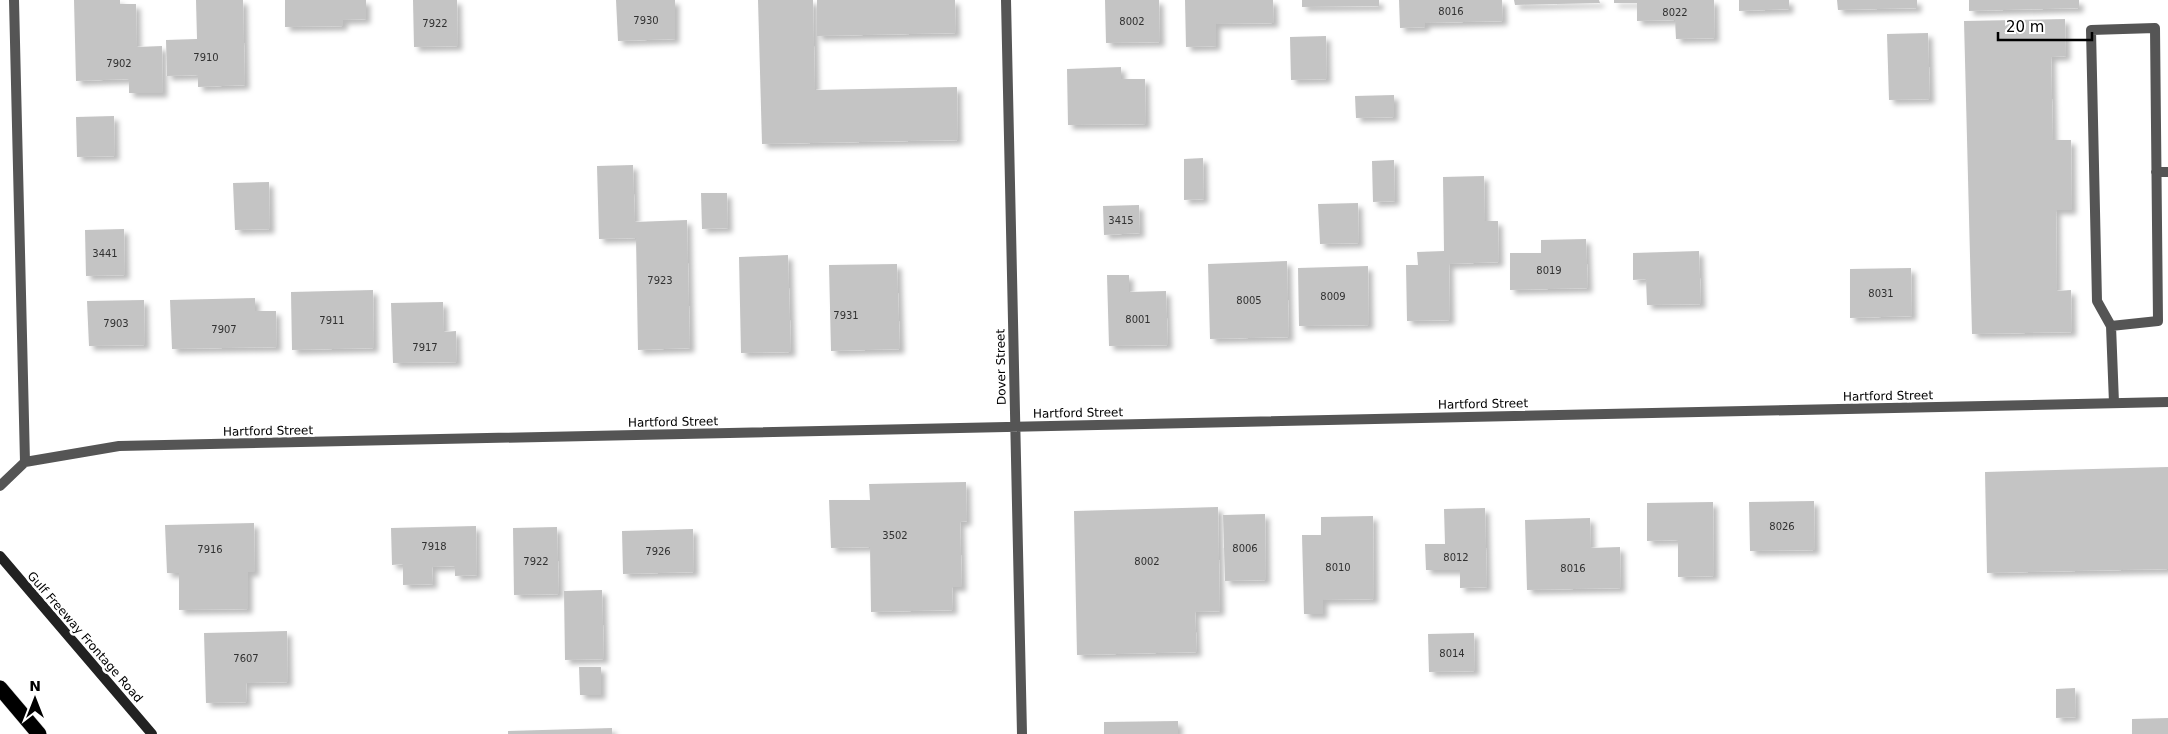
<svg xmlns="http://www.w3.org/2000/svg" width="2168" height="734" font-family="'DejaVu Sans',sans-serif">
<defs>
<filter id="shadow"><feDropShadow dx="4.5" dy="4.5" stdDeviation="2.5" flood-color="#0004"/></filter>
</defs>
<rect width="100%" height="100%" fill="#fff"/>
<path fill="#c4c4c4" filter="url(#shadow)" d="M74,0h46v4h16l1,43 25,-1 1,47h-34v-14l-53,2z
M196,0h47l2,85 -47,2v-12l-31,1 -1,-36 31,-1z
M285,0h81v19l-23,1v6l-58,1z
M413,0h44l1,46 -44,1z
M616,0h59v39l-57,2z
M758,0h55l2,90 142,-3 1,53 -196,4z
M817,0h138l1,33 -139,3z
M1105,0h54l1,42 -54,1z
M1185,0h88l1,23 -58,1v22l-30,1z
M1302,0h77v6l-77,1z
M1399,0h103l1,21 -78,2v4l-25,1z
M1514,0h85l1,3 -85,2z
M1614,0h100l1,38 -39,1 -1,-19 -38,1v-18h-23z
M1739,0h50v9l-50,2z
M1837,0h80v8l-79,2z
M1969,0h110v8l-110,3z
M2065,19l1,37 -15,1 2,83h18l1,70h-16l1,81 14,-1 1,42 -100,2 -8,-313z
M1928,33l2,66 -41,1 -2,-66z
M1326,36l1,43 -36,1 -1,-43z
M1121,67v12h24l1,45 -78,1 -1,-56z
M1394,95v22l-38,1 -1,-22z
M114,116l1,40 -38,1 -1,-40z
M1203,158l1,41 -20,1v-41z
M1394,160l1,41 -22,1 -1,-41z
M633,165l2,57 52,-2 3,128 -52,2 -2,-112 -37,1 -2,-73z
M1484,176l1,45h13l1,41 -50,2 1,56 -43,1 -1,-56h12l-1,-13 27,-1 -1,-74z
M269,182l1,47 -35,1 -2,-47z
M701,193h26l1,35 -26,1z
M1358,203l1,40 -39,1 -2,-40z
M1139,205l1,28 -36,2 -1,-29z
M124,229l1,46 -39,1 -1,-46z
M1586,239l2,49 -78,2v-37h31v-13z
M1699,251l2,53 -54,1 -1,-26 -13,1v-27z
M788,255l3,97 -50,1 -2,-96z
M1287,261l2,76 -79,2 -2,-75z
M897,264l3,85 -69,2 -2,-86z
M1368,266l1,59 -70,1 -1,-58z
M1911,268l1,48 -62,2v-49z
M1107,275h22v17l37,-1 2,54 -59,1z
M373,290l1,58 -82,2 -1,-58z
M255,298v13h21l1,36 -105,2 -2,-49z
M144,300l1,45 -56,1 -2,-45z
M443,302l1,30 12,-1 1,31 -64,1 -2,-60z
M2168,467v102l-181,4 -2,-101z
M966,482l1,39 -7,1 2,65h-10l1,23 -82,2 -1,-65 -39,1 -2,-48h41l-1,-16z
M1814,501l1,49 -65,1 -1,-49z
M1713,502l1,74 -36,1v-37l-31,1v-38z
M1218,507l2,104 -25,1 2,40 -120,3 -3,-144z
M1485,508l2,79 -27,1v-18h-34l-1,-26h20l-1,-35z
M1265,514l1,66 -41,1 -2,-66z
M1373,516l1,83 -51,1v14h-19l-2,-79h19v-18z
M1590,518l1,30 29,-1 1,41 -94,2 -2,-70z
M254,523l1,49h-7v37l-69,1v-37h-12l-2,-48z
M476,526l1,49 -22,1v-10l-23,1 1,17 -30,1v-21l-11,1 -1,-37z
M557,527l2,67 -45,1 -1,-67z
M693,529l1,43 -71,2 -1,-43z
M602,590l2,69 -39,1 -1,-69z
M287,631l1,51 -42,1 1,19 -41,1 -2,-70z
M1474,633l1,38 -46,1 -1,-38z
M579,667h22v28h-21z
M2075,688l1,29 -20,1v-29z
M2168,718v16h-36v-15z
M1178,721v13h-74v-12z
M612,728v6h-104v-3z"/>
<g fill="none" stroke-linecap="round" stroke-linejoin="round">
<g stroke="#dbdbdb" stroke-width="16">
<path id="highway" d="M0,688l39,46"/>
</g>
<path stroke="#555" stroke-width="10" d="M2156,172h12
M2111,326l47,-5 -3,-293 -64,2 6,271 14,25 3,77"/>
<path stroke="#555" stroke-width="10" d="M14,0l11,462
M1006,0l16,734
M0,486l25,-24 94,-16 2049,-44"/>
<path stroke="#222" stroke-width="10" d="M0,556l152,178"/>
<use href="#highway" stroke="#000" stroke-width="15"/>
</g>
<g text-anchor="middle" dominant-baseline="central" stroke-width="5" stroke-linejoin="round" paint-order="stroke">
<g font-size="10" fill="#313131">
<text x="1451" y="11">8016</text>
<text x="1675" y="12">8022</text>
<text x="646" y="20">7930</text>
<text x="1132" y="21">8002</text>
<text x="435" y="23">7922</text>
<text x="206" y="57">7910</text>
<text x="119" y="63">7902</text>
<text x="1121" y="220">3415</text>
<text x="105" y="253">3441</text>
<text x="1549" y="270">8019</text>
<text x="660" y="280">7923</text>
<text x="1881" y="293">8031</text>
<text x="1333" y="296">8009</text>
<text x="1249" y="300">8005</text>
<text x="846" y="315">7931</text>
<text x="1138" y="319">8001</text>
<text x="332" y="320">7911</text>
<text x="116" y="323">7903</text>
<text x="224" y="329">7907</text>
<text x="425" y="347">7917</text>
<text x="1782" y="526">8026</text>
<text x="895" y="535">3502</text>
<text x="434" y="546">7918</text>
<text x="1245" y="548">8006</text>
<text x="210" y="549">7916</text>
<text x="658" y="551">7926</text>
<text x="1456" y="557">8012</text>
<text x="536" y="561">7922</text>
<text x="1147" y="561">8002</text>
<text x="1338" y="567">8010</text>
<text x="1573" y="568">8016</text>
<text x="1452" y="653">8014</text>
<text x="246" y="658">7607</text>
</g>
<g font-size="12" fill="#000" stroke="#fff">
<text transform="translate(1001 367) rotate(-91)">Dover Street</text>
<text transform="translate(1888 396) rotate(-1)">Hartford Street</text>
<text transform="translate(1483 404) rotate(-1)">Hartford Street</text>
<text transform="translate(1078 413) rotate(-1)">Hartford Street</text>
<text transform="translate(673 422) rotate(-1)">Hartford Street</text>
<text transform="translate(268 431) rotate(-1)">Hartford Street</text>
<text transform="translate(85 637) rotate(49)">Gulf Freeway Frontage Road</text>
</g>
</g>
<g transform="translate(35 699)" stroke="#ffffff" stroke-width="4" paint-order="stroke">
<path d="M0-4L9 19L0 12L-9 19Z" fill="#000000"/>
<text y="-8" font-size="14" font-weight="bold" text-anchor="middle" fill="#000000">N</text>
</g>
<path d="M1998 32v8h94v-8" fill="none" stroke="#000000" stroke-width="2.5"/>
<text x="2006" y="32" font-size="15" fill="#000000" stroke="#ffffff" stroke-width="4" paint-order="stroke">20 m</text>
</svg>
